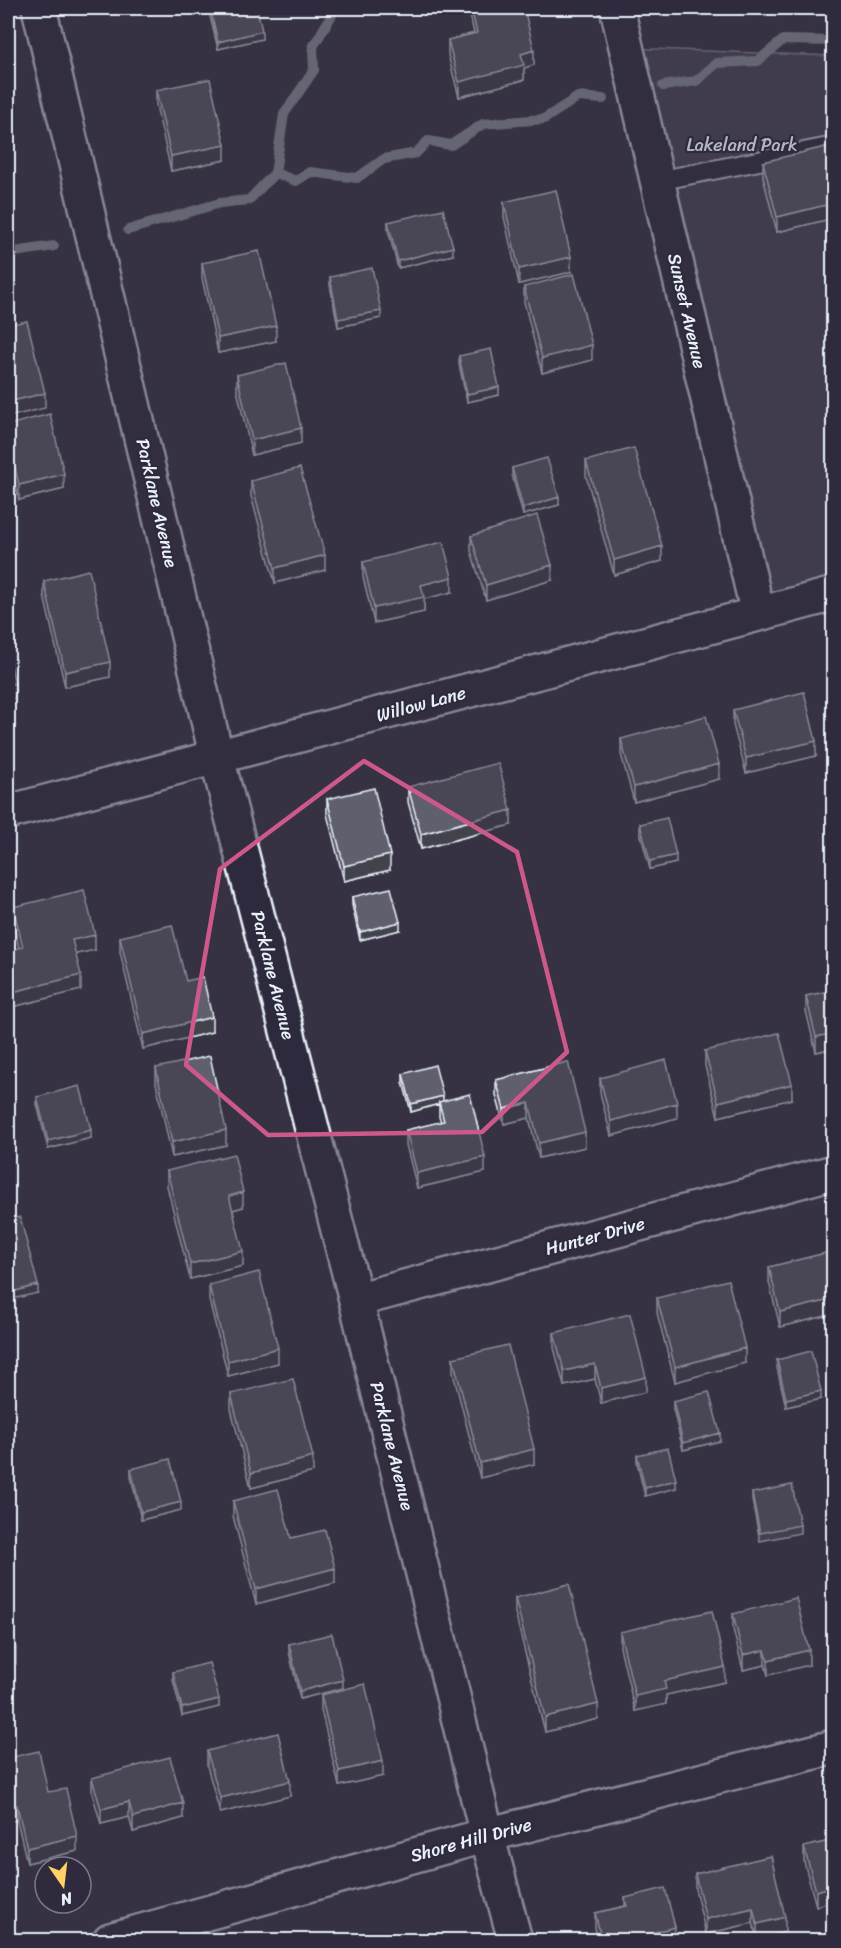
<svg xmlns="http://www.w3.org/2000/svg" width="841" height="1948" font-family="Sriracha,sans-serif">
<rect width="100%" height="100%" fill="#363244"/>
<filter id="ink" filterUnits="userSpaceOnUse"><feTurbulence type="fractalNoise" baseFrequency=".0167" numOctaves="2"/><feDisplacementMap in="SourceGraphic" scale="12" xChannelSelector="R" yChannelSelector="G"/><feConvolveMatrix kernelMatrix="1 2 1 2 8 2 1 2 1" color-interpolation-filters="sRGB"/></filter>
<g filter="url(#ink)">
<path fill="#4d4b5c" stroke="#9a9eaa" stroke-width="1.5" d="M626,48l207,8v538l-75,20z"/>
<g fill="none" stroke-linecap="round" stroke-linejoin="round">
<path stroke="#a0a4af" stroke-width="10" d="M663,86l33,-5 21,-18 41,-2 25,-21 51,1
M275,173l21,8 14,-9 47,6 27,-19 32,-6 12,-12 23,4 32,-21 61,-5 34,-22 25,2
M128,230l92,-27 29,-3 26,-27 9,-59 30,-44 -1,-23 23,-39
M8,253l46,-7"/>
<g stroke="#e8f1f8" stroke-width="22">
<path id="service" d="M657,181l177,-35"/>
</g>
<g stroke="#e8f1f8" stroke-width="38">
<path id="minor" d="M39,8l178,750 139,542 131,535 28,105
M617,8l141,606
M8,812l826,-218
M356,1300l478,-128
M110,1940l377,-105 347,-88"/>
</g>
<use href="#service" stroke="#2f2a3d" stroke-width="18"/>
<use href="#minor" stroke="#2f2a3d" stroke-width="33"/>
</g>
<path fill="#53515f" stroke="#e8f1f8" stroke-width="1.5" d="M208,8h49l5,31 -44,10z
M470,8h54l10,57 -10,3v12l-65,17 -11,-42v-15l26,-7 -4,-17z
M156,90l69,70 -54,11 -15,-66z
M834,145v73l-57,14 -14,-55v-15z
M504,202l67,70 -52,12 -15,-67z
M388,222l65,33 -55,13 -10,-38z
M202,263l74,78 -58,12 -16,-75z
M330,277l51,41 -43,9 -8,-42z
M524,287l68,73 -50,13 -18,-71z
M459,356l40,39 -32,7 -8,-38z
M237,375l64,68 -49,12 -15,-65z
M8,425l56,64 -45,11 -11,-47z
M586,461l76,100 -48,14 -28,-99z
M512,468l47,37 -36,10 -11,-40z
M251,481l74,89 -50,13 -24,-87z
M471,536l81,44 -66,20 -15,-49z
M363,562l89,30 -28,7v13l-50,11 -11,-46z
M44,581l66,96 -45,10 -21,-91z
M733,710l83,46 -70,17 -13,-48z
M621,739l98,40 -85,23 -13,-48z
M408,787l103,38 -90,24 -13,-47z
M327,799l63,71 -46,11 -17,-67z
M640,824l36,39 -26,6 -10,-37z
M352,897l48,33 -40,10 -8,-35z
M13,907l82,43 -20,4 6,36 -73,18v-57l11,-3 -6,-26z
M120,937l66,44 26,51 -69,17 -23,-97z
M834,990v58l-18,4 -10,-41v-15z
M705,1051l87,48 -74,18 -13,-51z
M568,1062l17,85 -46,11 -10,-40 -25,6 -8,-29v-15z
M156,1068l70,77 -54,12 -16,-74z
M403,1074l40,27 42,71 -68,16 -11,-43v-15l35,-8 -2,-5v-13l-28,8 -8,-30z
M600,1078l77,40 -66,18 -11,-43z
M37,1097l54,41 -43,11 -11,-45z
M167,1171l76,36 -10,3 10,56 -53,13 -23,-93z
M834,1251v63l-54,13 -11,-45v-15z
M209,1285l69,78 -50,13 -19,-76z
M657,1298l88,65 -70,19 -18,-69z
M554,1333l92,59 -45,11 -6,-24 -31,7 -10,-38z
M453,1358l81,106 -54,14 -27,-105z
M777,1360l44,39 -35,8 -9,-39z
M231,1394l82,78 -62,16 -20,-79z
M673,1401l47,40 -37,9 -10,-41z
M637,1455l39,33 -31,8 -8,-33z
M131,1469l50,41 -40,10 -10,-43z
M752,1493l48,32v8l-40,8 -8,-41z
M233,1501l58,37 44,45 -79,21 -23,-88z
M515,1598l83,121 -53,13 -30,-119z
M733,1614l76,51 -41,10 -3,-10 -22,5 -10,-41z
M620,1632l105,50 -59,13v9l-31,7 -15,-64z
M289,1644l54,44 -43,11 -11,-47z
M173,1672l46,35 -37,9 -9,-36z
M321,1695l62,81 -44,10 -18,-76z
M207,1751l83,45 -70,17 -13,-47z
M8,1758l40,34 29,59 -50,12 -10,-43 -9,2z
M92,1778l91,40 -50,14 -4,-15 -28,7 -9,-31z
M834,1840l-18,66 -12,-44v-15z
M771,1856l14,76 -28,7 -4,-16 -47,11 -11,-45v-15z
M625,1898l50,43h-77l-3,-13v-15l30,-7z"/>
<path fill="#43424d" stroke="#e8f1f8" stroke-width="1.5" d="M262,31v8l-44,10v-7z
M534,50v15l-10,3v12l-65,17v-15l62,-28z
M225,145v15l-54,11v-15z
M834,203v15l-57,14v-15z
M453,247v8l-55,13v-7z
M571,257v15l-52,12v-15z
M381,311v7l-43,9v-8z
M276,326v15l-58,12v-15z
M592,345v15l-50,13v-15z
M499,387v8l-32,7v-8z
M45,393v15l-37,9v-15z
M301,428v15l-49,12v-15z
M64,474v15l-45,11v-15z
M559,497v8l-36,10v-7z
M662,546v15l-48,14v-15z
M325,555v15l-50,13v-15z
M552,565v15l-66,20v-15z
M452,577v15l-28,7v13l-50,11v-15l47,-23z
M110,662v15l-45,10v-15z
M15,683v15l-7,2v-15z
M816,741v15l-70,17v-15z
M719,764v15l-85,23v-15z
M511,810v15l-90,24v-15z
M390,855v15l-46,11v-15z
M676,855v8l-26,6v-8z
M400,922v8l-40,10v-8z
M95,935v15l-23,5v-15z
M81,975v15l-73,18v-15z
M212,1017v15l-69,17v-15z
M834,1033v15l-18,4v-15z
M792,1084v15l-74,18v-15z
M443,1096v7l-4,-1v2l-28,8v-8z
M529,1103v15l-25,6v-15z
M677,1103v15l-66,18v-15z
M91,1130v8l-43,11v-8z
M226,1130v15l-54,12v-15z
M585,1132v15l-46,11v-15z
M485,1157v15l-68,16v-15z
M243,1192v15l-14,4v-15z
M243,1251v15l-53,13v-15z
M38,1285v8l-30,7v-7z
M834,1299v15l-54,13v-15z
M278,1348v15l-50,13v-15z
M745,1348v15l-70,19v-15z
M595,1364v15l-31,7v-15z
M646,1377v15l-45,11v-15z
M821,1391v8l-35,8v-8z
M720,1433v8l-37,9v-7z
M534,1449v15l-54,14v-15z
M313,1457v15l-62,16v-15z
M676,1480v8l-31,8v-8z
M181,1502v8l-40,10v-8z
M335,1568v15l-79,21v-15z
M16,1649v15l-8,2v-15z
M765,1650v15l-22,5v-15z
M809,1650v15l-41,10v-15z
M725,1667v15l-59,13v9l-31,7v-15l29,-15z
M343,1680v8l-43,11v-8z
M219,1699v8l-37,9v-8z
M598,1704v15l-53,13v-15z
M383,1761v15l-44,10v-15z
M290,1781v15l-70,17v-15z
M129,1802v15l-28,7v-15z
M183,1803v15l-50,14v-15z
M17,1805v15l-9,2v-15z
M77,1836v15l-50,12v-15z
M834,1886v15l-18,5v-15z
M753,1908v15l-47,11v-15z
M785,1917v15l-28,7v-15z
M675,1927v14h-56z"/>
<path fill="#605e6e" stroke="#e8f1f8" stroke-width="1.5" d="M210,8h47l5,23 -44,11z
M471,8h53l10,42 -13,4 3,11 -65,17 -11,-42 29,-7z
M210,79l15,66 -54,11 -15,-66z
M834,145v58l-57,14 -14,-55z
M556,190l15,67 -52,12 -15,-67z
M443,209l10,38 -55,14 -10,-39z
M259,251l17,75 -58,12 -16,-75z
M372,268l9,43 -43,8 -8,-42z
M574,274l18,71 -50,13 -18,-71z
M27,321l18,72 -37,9v-77z
M491,349l8,38 -32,7 -8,-38z
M286,363l15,65 -49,12 -15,-65z
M50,414l14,60 -45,11 -11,-47v-13z
M634,448l28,98 -48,14 -28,-99z
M547,458l12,39 -36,11 -11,-40z
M300,468l25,87 -50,13 -24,-87z
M537,515l15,50 -66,20 -15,-49z
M443,542l9,35 -31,8 3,12 -50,11 -11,-46z
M89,570l21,92 -45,10 -21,-91z
M8,653l7,30 -7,2z
M804,692l12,49 -70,17 -13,-48z
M706,716l13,48 -85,23 -13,-48z
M498,763l13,47 -90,24 -13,-47z
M374,788l16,67 -46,11 -17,-67z
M667,818l9,37 -26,6 -10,-37z
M391,888l9,34 -40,10 -8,-35z
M84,890l11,45 -23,5 9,35 -73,18v-42l15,-4 -10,-40z
M172,925l14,56 17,-4 9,40 -69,17 -23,-97z
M834,990v43l-18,4 -10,-41z
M779,1033l13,51 -74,18 -13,-51z
M210,1056l16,74 -54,12 -16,-74z
M666,1060l11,43 -66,18 -11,-43z
M568,1062l17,70 -46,11 -10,-40 -25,6 -8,-29z
M435,1065l8,31 -32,8 -8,-30z
M80,1086l11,44 -43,11 -11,-44z
M470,1094l15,63 -68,16 -11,-43 38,-9 -5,-19z
M234,1154l9,38 -14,4 14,55 -53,13 -23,-93z
M20,1217l18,68 -30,8v-73z
M834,1251v48l-54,13 -11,-45z
M259,1272l19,76 -50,13 -19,-76z
M728,1280l17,68 -70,19 -18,-69z
M630,1314l16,63 -45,11 -6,-24 -31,7 -10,-38z
M508,1345l26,104 -54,14 -27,-105z
M811,1351l10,40 -35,8 -9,-39z
M293,1379l20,78 -62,16 -20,-79z
M709,1392l11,41 -37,10 -10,-42z
M668,1448l8,32 -31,8 -8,-33z
M170,1459l11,43 -40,10 -10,-43z
M792,1485l8,40 -40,8 -8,-40z
M278,1489l13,49 34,-8 10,38 -79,21 -23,-88z
M569,1584l29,120 -53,13 -30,-119z
M796,1598l13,52 -41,10 -3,-10 -22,5 -10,-41z
M712,1611l13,56 -61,14 2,8 -31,7 -15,-64z
M8,1613l8,36 -8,2z
M332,1634l11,46 -43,11 -11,-47z
M209,1663l10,36 -37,9 -9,-36z
M365,1684l18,77 -44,10 -18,-76z
M278,1733l12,48 -70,17 -13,-47z
M39,1751l9,41 18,-3 11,47 -50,12 -10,-43 -9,2v-49z
M170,1757l13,46 -50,14 -4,-15 -28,7 -9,-31z
M834,1840v46l-18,5 -12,-44z
M771,1856l14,61 -28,7 -4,-16 -47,11 -11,-45z
M665,1888l10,39 -56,14h-17l-7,-28 32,-7 -2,-8z
M834,1936v5h-18z"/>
</g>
<path d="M0 0H841V1948H0ZM364,761l153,91 50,200 -85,80 -214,3 -82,-70 34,-196z" fill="#363244" fill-opacity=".55" fill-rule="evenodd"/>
<path fill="none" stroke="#cd598a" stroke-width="4.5" stroke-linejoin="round" d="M364,761l153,91 50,200 -85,80 -214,3 -82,-70 34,-196z"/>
<g text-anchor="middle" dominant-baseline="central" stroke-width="4.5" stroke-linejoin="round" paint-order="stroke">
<g font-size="18" fill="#b2b7c1" stroke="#2f2a3d">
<text x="742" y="145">Lakeland Park</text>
</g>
<g font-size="18" fill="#e8f1f8" stroke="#2f2a3d">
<text transform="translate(687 311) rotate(77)">Sunset Avenue</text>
<text transform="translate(157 503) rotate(77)">Parklane Avenue</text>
<text transform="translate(421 704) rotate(-15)">Willow Lane</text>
<text transform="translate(273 975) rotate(76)">Parklane Avenue</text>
<text transform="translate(595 1236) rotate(-15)">Hunter Drive</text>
<text transform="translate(392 1446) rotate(76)">Parklane Avenue</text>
<text transform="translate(471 1840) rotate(-15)">Shore Hill Drive</text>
</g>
</g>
<rect width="841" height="1948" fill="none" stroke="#2f2a3d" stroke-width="30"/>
<rect x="15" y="15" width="811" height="1918" fill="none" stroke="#e8f1f8" stroke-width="2" filter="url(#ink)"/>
<g transform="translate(63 1885) rotate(166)"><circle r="28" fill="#2f2a3d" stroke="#797a88" stroke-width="1.5"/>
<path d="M0-4.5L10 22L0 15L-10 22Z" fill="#ffd166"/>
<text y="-9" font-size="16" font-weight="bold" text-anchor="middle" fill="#e8f1f8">N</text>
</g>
</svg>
